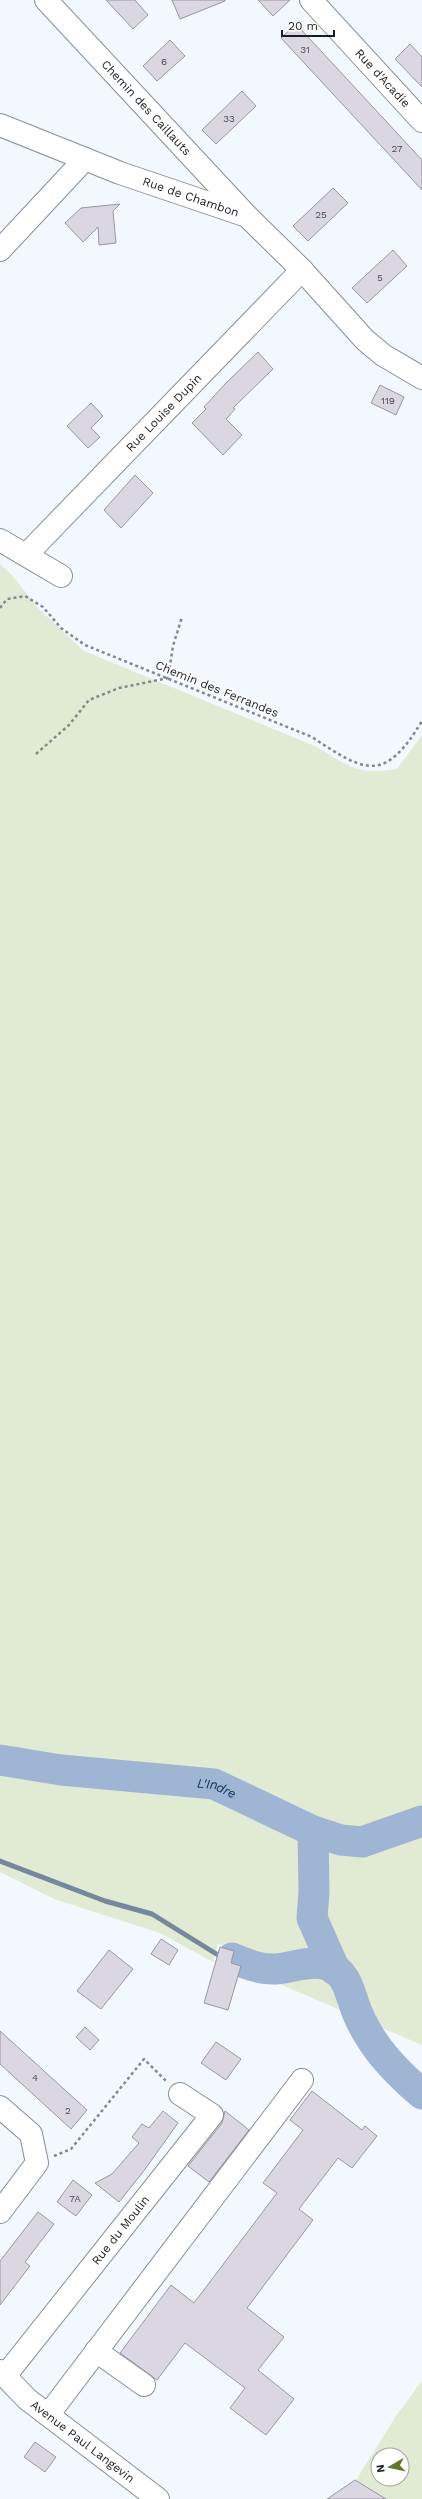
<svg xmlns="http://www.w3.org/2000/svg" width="422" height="2499" font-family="'Work Sans',sans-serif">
<rect width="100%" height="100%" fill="#f3f8fe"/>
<path fill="#e1ead3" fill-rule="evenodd" d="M0,564l11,10 27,34 46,43 233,96c33,20 41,28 80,22l25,-34v1310l-147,-63 -33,-8 3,-10 -10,-3 2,-13 -19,-4 -5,18 -53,-29 -106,-34 -54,-27z
M422,2381v118h-95l29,-19 40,-64zM378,2455h24v24h-24z"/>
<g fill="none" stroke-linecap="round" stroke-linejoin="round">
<path stroke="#76889e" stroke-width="5" d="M0,1861l105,40 47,13 66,41"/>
<g stroke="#9eb6d4" stroke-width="31">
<path id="s1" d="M0,1760l61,10 153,14 99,47 28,9 21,2 60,-21"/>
<path d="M313,1831l1,61 -2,26 23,52"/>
<path d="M232,1958c15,6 28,12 44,11 16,-1 35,-10 51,-4 21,7 23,30 30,47 14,34 38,59 65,82"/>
</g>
</g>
<path fill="#dad6e2" stroke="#9996a0" d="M106,0h29l13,15 -15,14z
M172,0h53v1l-45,18z
M258,0h32l-17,16z
M296,24l126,136v30l-141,-152z
M170,40l15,16 -28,25 -14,-15z
M410,44l12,13v30l-27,-28z
M242,91l14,15 -40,38 -14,-14z
M333,188l15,15 -40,38 -15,-15z
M120,204l-7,7 3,32 -17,2 -1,-18 -15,15 -18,-19 16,-15z
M393,250l14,16 -40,37 -15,-15z
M258,352l15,17 -40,39 2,1 -9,10 16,16 -19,20 -31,-32 14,-14 -2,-2 21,-23z
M380,385l24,12 -8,18 -25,-12z
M91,403l12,13 -12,12 9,9 -12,11 -21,-22z
M135,475l18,18 -32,35 -17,-18z
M161,1939l17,11 -9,15 -18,-11z
M220,1947l14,4 -3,12 10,3 -13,44 -24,-7z
M109,1950l24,19 -32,40 -24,-18z
M85,2027l14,13 -9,10 -14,-13z
M0,2031l87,79 -16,19 -71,-65z
M216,2042l25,17 -15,21 -25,-17z
M312,2091l50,39 3,-4 12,10 -25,32 -14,-10 -39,51 14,11 -66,88 37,29 -26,33 36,29 -28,36 -36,-27 15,-20 -60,-45 -28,37 -37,-27 51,-68 23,18 83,-110 -14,-10 40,-53 -13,-10z
M163,2111l15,12 -35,49 -24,30 -24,-19 17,-9 27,-31 -7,-6 10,-13 7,4z
M225,2111l24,19 -40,52 -21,-16 34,-43z
M73,2180l19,15 -16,21 -19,-14z
M38,2212l16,12 -29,38 5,4 -30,39v-44z
M35,2442l21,15 -11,15 -21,-15z
M355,2480l31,19h-59z"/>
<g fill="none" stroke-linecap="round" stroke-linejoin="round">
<g stroke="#868e97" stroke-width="24">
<g id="minor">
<path id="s2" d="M46,0l200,215"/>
<path id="s3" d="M311,0l111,121"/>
<path id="s4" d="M0,125l120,48 127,43 55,54 63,70 18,15 39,23"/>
<path d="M0,250l85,-91"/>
<path d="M0,540l61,36"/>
<path id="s5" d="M26,555l276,-285"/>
<path d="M0,2107l31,27 6,29 -37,49"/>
<path d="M96,2351l48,34"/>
<path id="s6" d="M0,2371l27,28 131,100"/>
<path id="s7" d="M5,2376l207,-261 -32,-21"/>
<path d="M48,2415l254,-335"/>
</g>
</g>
<path stroke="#84888d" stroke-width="2.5" stroke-dasharray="3 3" stroke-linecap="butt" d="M0,608l7,-9 18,-3 18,11 18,21 24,17 227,92c55,37 73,45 110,-16
M36,754l33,-29 20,-25 30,-12 49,-10 5,-32 9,-29
M54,2156l17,-7 73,-90 22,22"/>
<use href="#minor" stroke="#fff" stroke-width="22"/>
</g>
<g text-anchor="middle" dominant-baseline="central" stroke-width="3" stroke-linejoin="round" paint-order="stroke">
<g font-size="10" fill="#494b50">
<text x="305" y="49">31</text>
<text x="164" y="61">6</text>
<text x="229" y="118">33</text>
<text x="397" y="148">27</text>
<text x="321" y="214">25</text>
<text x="380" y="277">5</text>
<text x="388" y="400">119</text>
<text x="35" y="2077">4</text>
<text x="68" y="2110">2</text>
<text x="75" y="2198">7A</text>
</g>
<g font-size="12" fill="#191d20" stroke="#fff">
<text stroke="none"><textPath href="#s3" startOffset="106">Rue d'Acadie</textPath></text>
<text stroke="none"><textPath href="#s2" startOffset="147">Chemin des Caillauts</textPath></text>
<text stroke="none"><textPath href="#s4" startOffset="204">Rue de Chambon</textPath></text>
<text stroke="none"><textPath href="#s5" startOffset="198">Rue Louise Dupin</textPath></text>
<text transform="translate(217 689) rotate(22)">Chemin des Ferrandes</text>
<text stroke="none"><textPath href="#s7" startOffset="186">Rue du Moulin</textPath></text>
<text stroke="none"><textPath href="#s6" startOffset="109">Avenue Paul Langevin</textPath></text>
</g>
<g font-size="13" font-style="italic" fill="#082b51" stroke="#fff">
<text stroke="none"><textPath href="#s1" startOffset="219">L'Indre</textPath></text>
</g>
</g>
<g transform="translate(390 2467) rotate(261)"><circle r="19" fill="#ffffff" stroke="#a3a5a6"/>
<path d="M0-3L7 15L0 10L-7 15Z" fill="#607728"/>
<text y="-6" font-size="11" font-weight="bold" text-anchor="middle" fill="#191d20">N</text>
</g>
<path d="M282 30v6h52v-6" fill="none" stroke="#191d20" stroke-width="2"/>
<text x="288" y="30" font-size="12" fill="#191d20" stroke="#ffffff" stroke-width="3" paint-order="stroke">20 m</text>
</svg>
